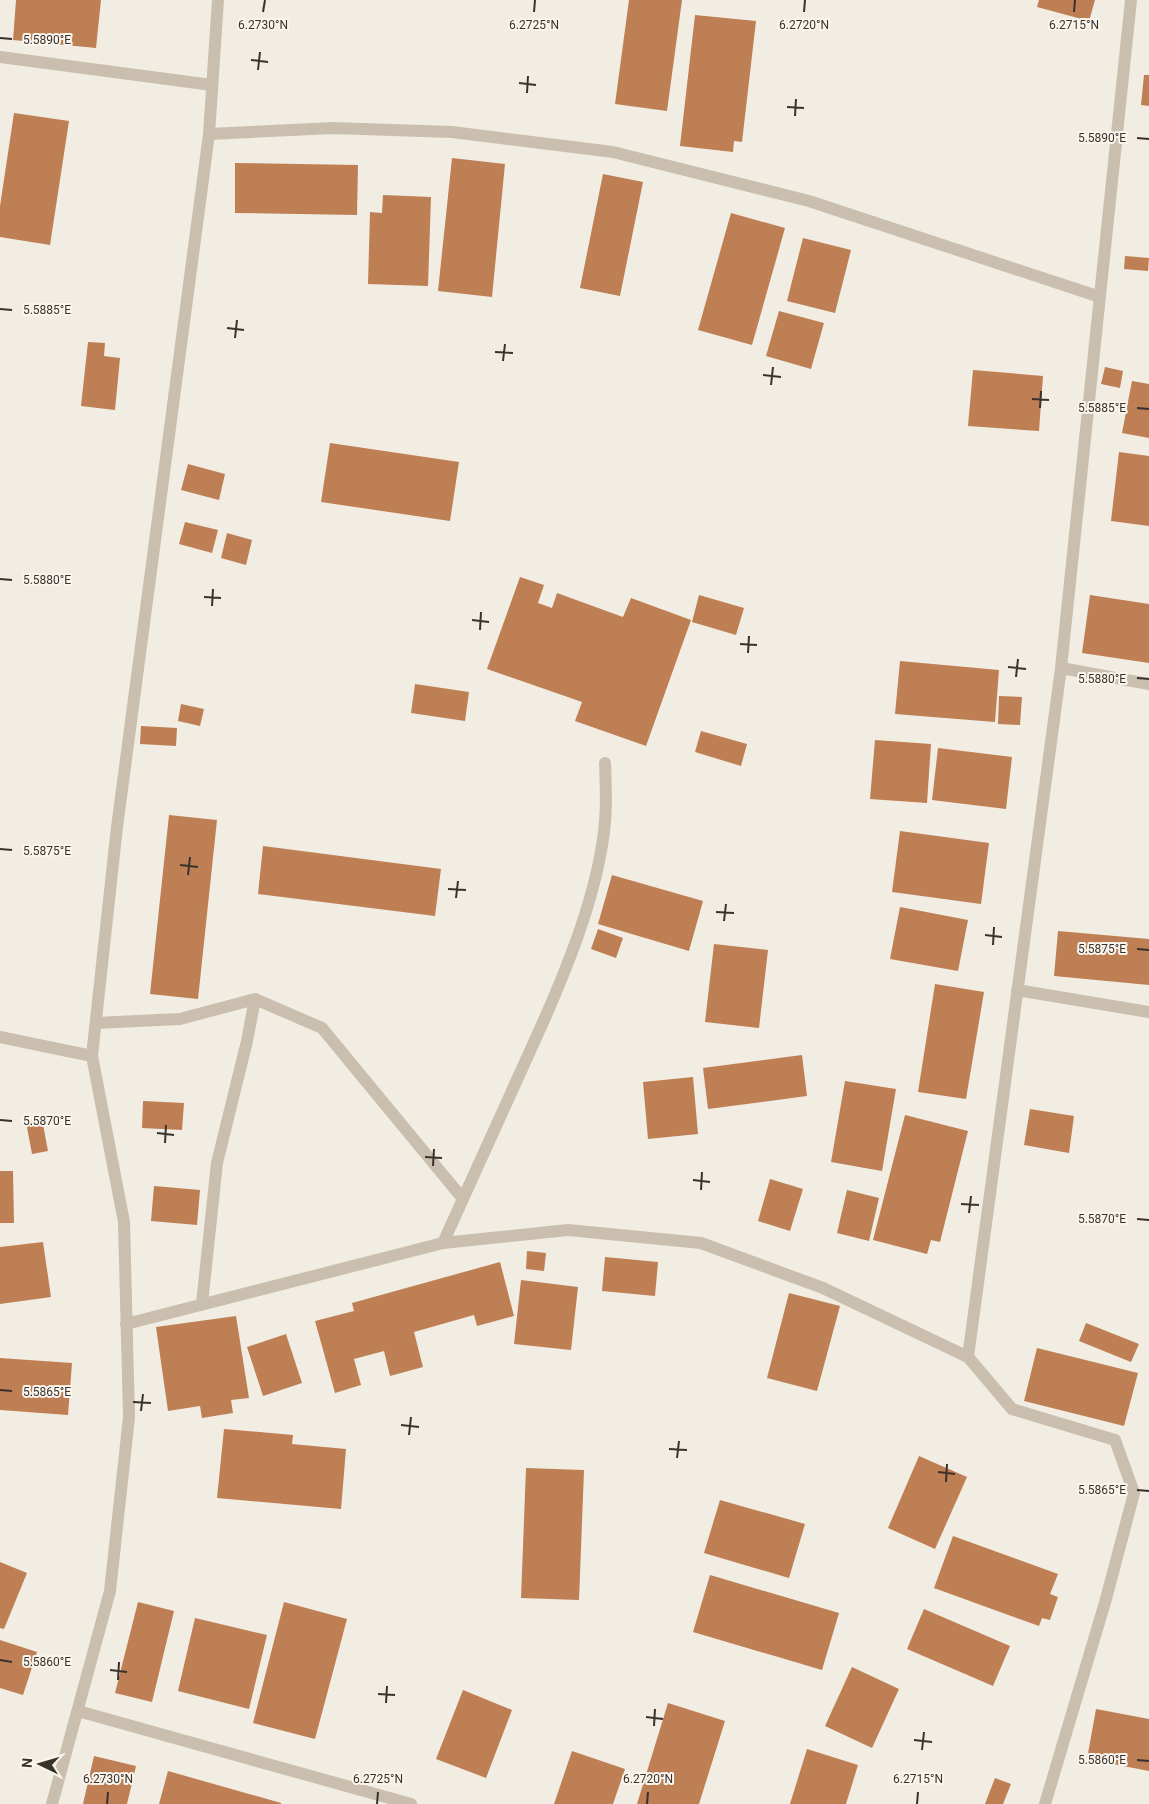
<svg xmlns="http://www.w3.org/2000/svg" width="1149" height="1804" font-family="Roboto,sans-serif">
<rect width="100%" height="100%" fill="#f2ede2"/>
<path fill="#be7f54" d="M16,0h85l-5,48 -83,-8z
M629,0h53l-15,111 -52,-7z
M1039,0h56l-6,21 -52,-14z
M695,15l61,6 -14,121 -8,-1 -1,11 -53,-6z
M1144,75h5v31l-8,-1z
M14,113l55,8 -19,124 -50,-8v-31z
M452,158l53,6 -13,133 -54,-6z
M235,163l123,2 -1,50 -122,-2z
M603,174l40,8 -23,114 -40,-8z
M383,195l48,2 -3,89 -60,-2 2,-72 12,1z
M731,213l54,15 -33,117 -54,-15z
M803,238l48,12 -16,63 -48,-12z
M1125,256l24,2 -1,13 -24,-2z
M779,311l45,12 -13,46 -45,-13z
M88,342l17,1 -1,13 16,2 -5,52 -34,-4z
M1105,367l18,4 -3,17 -19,-4z
M973,370l70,6 -4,55 -71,-5z
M1132,381l17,3v54l-27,-5z
M330,443l129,19 -9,59 -129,-19z
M1119,452l30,4v70l-38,-5z
M188,464l37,10 -6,26 -38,-10z
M185,522l33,8 -6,23 -33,-9z
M227,533l25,7 -6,25 -25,-7z
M520,577l24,8 -6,18 14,5 5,-15 66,24 8,-19 60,22 -45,126 -71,-25 7,-19 -95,-33z
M699,595l45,13 -8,27 -44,-13z
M1090,595l59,9v59l-67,-10z
M900,661l99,9 -4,52 -100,-8z
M415,684l54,8 -4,29 -54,-8z
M999,696l23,1 -2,28 -22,-1z
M181,704l23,5 -4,17 -22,-5z
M141,726l36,2 -1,18 -36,-2z
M701,731l46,13 -6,22 -46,-14z
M875,740l56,4 -4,59 -57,-4z
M938,748l74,9 -6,52 -74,-9z
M169,815l48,5 -19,179 -48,-5z
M900,831l89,12 -8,61 -89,-12z
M263,846l178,23 -6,47 -177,-22z
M612,875l91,26 -14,50 -91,-27z
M900,907l68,13 -10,51 -68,-12z
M598,929l25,9 -7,20 -25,-9z
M1058,931l91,8v46l-95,-9z
M714,944l54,6 -9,78 -54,-6z
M935,984l49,8 -18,107 -48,-7z
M802,1055l5,41 -99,13 -5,-41z
M693,1077l5,57 -50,5 -5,-57z
M845,1081l51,8 -14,82 -51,-9z
M143,1101l41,2 -2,27 -40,-2z
M1030,1109l44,7 -5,37 -45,-8z
M905,1115l63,16 -28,111 -9,-2 -4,14 -54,-14z
M42,1119l6,32 -16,3 -6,-32z
M0,1171h13l1,52h-14z
M770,1179l33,10 -13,42 -32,-10z
M154,1186l46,4 -3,35 -46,-4z
M847,1190l32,8 -10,43 -32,-8z
M43,1242l8,55 -51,7v-57z
M527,1251l19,2 -2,18 -18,-2z
M605,1257l53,5 -3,34 -53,-5z
M500,1262l14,54 -37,10 -3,-11 -60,17 9,35 -33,9 -6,-25 -30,8 7,26 -26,8 -20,-72 39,-10 -2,-8z
M521,1280l57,7 -7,63 -57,-6z
M789,1293l51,13 -23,85 -50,-13z
M236,1316l13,82 -18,2 2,13 -31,5 -2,-12 -32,5 -12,-84z
M1086,1323l53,21 -8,18 -52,-21z
M286,1334l16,49 -39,13 -16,-49z
M1037,1348l101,25 -14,53 -100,-25z
M0,1358l72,5 -4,52 -68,-5z
M224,1429l69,6 -1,9 54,5 -5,60 -124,-11z
M919,1456l48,21 -32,72 -47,-21z
M526,1468l58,2 -5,130 -58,-2z
M720,1500l85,24 -16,54 -85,-25z
M953,1536l105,38 -8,20 8,3 -8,23 -8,-2 -3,8 -105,-38z
M0,1562l27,11 -23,56 -4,-1z
M710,1575l129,38 -17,57 -129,-38z
M138,1602l36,9 -22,91 -37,-9z
M284,1602l63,17 -32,120 -62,-16z
M924,1609l86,37 -17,40 -86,-37z
M195,1618l72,17 -18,74 -71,-18z
M0,1640l37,12 -14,43 -23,-7z
M852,1667l47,22 -27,59 -47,-22z
M463,1690l49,20 -26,68 -50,-19z
M668,1703l57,18 -26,83h-62z
M1096,1709l53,10v52l-62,-12z
M807,1749l51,16 -12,39h-56z
M572,1751l53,18 -12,35h-59z
M94,1756l42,10 -9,38h-44z
M168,1771l113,32v1h-122z
M995,1778l16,6 -8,20h-18z"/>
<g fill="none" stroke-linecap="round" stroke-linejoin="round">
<path stroke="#cabfae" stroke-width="12" d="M0,57l212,28
M209,134l124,-6 119,4 161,20 196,49 291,96
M1061,668l88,16
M1017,990l132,22
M96,1023l84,-4 75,-20 67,29 141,171
M0,1037l92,19
M443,1243l97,-214c26,-58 54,-127 63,-190 4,-25 3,-51 2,-76
M202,1303l15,-140 30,-122 8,-42
M126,1324l317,-81 125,-13 133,13 122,45 145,69 44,52 103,31 19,53 -28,106 -61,205
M968,1357l93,-689 70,-668
M78,1711l333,93
M52,1804l58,-213 19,-174 -5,-195 -32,-166 25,-229 92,-693 9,-134"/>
</g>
<path fill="none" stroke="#39322c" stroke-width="2" d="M263,12l2,-12M534,12l1,-12M804,12l1,-12M1074,12l1,-12M0,38l12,1M251,60l17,2M258,70l2,-18M519,83l17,2M527,93l1,-17M787,107l17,1M795,116l1,-17M1137,138l12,1M0,309l12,1M227,328l17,2M235,338l2,-18M495,352l18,1M503,361l2,-17M763,375l18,2M771,385l2,-18M1032,399l17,1M1040,408l1,-17M1137,408l12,1M0,579l12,1M204,597l17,1M212,606l1,-17M472,620l17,2M480,630l1,-18M740,644l17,1M748,653l1,-17M1008,667l18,2M1016,677l2,-18M1137,678l12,1M0,849l12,1M180,865l18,2M188,875l2,-18M448,889l18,1M456,898l2,-17M716,912l18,1M724,921l2,-17M985,935l17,2M993,945l1,-18M1137,949l12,1M0,1120l12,1M157,1133l17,2M165,1143l1,-18M425,1157l17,1M433,1166l1,-17M693,1180l17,2M701,1190l1,-18M961,1204l18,1M969,1213l2,-17M1137,1219l12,1M0,1390l12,1M133,1402l18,1M141,1411l2,-17M401,1425l18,2M409,1435l2,-18M669,1449l18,1M677,1458l2,-17M938,1472l17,2M946,1482l1,-18M1137,1490l12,1M0,1660l12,2M110,1670l17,2M118,1680l1,-18M378,1694l17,1M386,1703l1,-17M646,1717l17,2M654,1726l1,-17M914,1740l18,2M922,1750l2,-18M1137,1760l12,1M107,1804l1,-12M377,1804l1,-12M647,1804l1,-12M917,1804l1,-12"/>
<g font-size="12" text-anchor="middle" fill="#39322c" stroke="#faf6ee" stroke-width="4" stroke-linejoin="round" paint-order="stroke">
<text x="263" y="29">6.2730°N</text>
<text x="534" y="29">6.2725°N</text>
<text x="804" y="29">6.2720°N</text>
<text x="1074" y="29">6.2715°N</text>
<text x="47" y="44">5.5890°E</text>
<text x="1102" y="142">5.5890°E</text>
<text x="47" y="314">5.5885°E</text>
<text x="1102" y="412">5.5885°E</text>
<text x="47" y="584">5.5880°E</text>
<text x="1102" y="683">5.5880°E</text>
<text x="47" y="855">5.5875°E</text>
<text x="1102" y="953">5.5875°E</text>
<text x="47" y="1125">5.5870°E</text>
<text x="1102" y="1223">5.5870°E</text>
<text x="47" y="1396">5.5865°E</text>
<text x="1102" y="1494">5.5865°E</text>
<text x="47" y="1666">5.5860°E</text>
<text x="1102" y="1764">5.5860°E</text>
<text x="108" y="1783">6.2730°N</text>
<text x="378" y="1783">6.2725°N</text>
<text x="648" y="1783">6.2720°N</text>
<text x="918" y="1783">6.2715°N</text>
</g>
<g transform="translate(40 1764) rotate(275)" stroke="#faf6ee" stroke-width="4" paint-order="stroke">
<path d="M0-4L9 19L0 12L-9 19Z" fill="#39322c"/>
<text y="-8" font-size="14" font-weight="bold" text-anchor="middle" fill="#39322c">N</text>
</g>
</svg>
